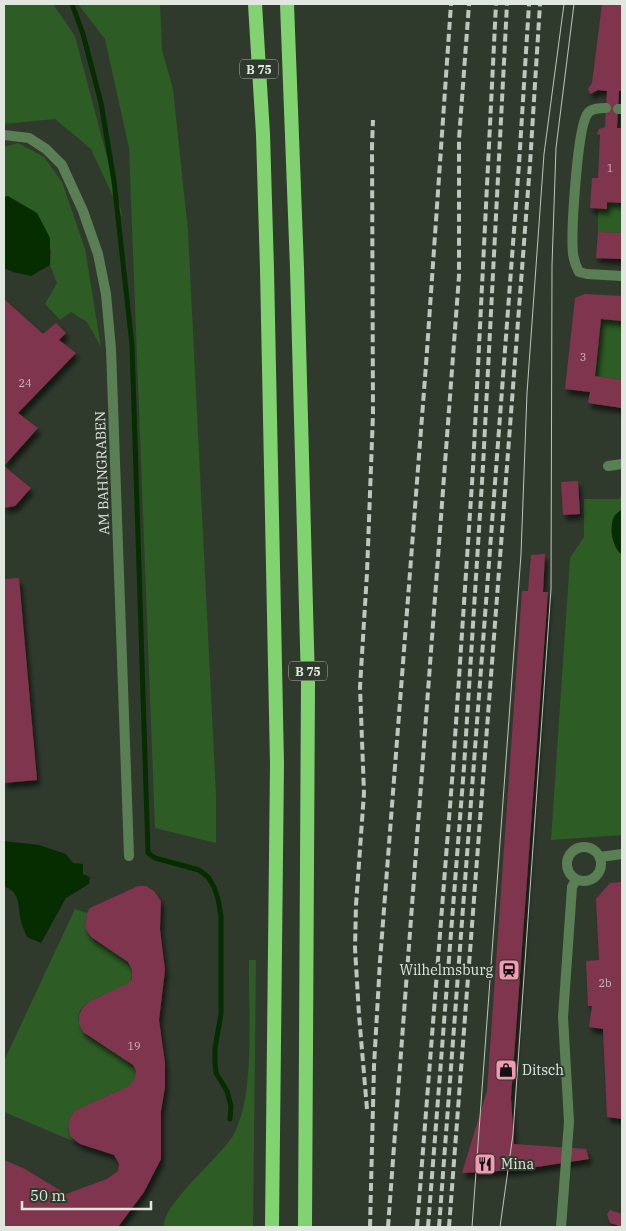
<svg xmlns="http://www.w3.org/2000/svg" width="626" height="1231" font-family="'IBM Plex Serif',serif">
<defs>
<filter id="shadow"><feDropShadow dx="3" dy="5.5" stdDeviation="2.5" flood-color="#0009"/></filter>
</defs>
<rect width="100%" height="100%" fill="#2f3a2d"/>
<path fill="#2d5c25" d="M4,4h49l22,32 48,182 -32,-69 -36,-30 -51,5z
M78,4h82l2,46 11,39 15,142 28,565v47l-61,-15 -26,-680 -24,-109z
M18,143l26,14 18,25 23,67 16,98 -14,-25 -16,-10 -11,8 -15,-16 12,-21 -7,-18 1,-15 -43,-53h-4v-50z
M607,202l15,1v30l-24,-1v-23h9z
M601,319l21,2v59l-27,-4z
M622,496v339l-71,5 19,-282 14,-21v-38h34z
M75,909l12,4 -2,15c2,3 4,7 6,10 11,10 48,22 40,41 -7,17 -63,15 -51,47 6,17 45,26 56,45l-2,9 -5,6 -55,25c-10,15 -7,22 6,33l-76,-32v-51z
M249,960h7l-3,267h-89c-2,-23 57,-70 70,-93 22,-41 14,-127 15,-174z"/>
<path fill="#052d00" d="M8,196l29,17 13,25v27l-19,11 -18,-4 -9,-4v-71z
M622,509v46c-10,-8 -14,-28 -7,-40 2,-2 5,-4 7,-6z
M4,841l35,4 27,9 7,9 10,1v10l7,3 -1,7 -23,14 -25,45 -14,-6c-2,-5 -5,-11 -6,-16 -4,-16 1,-27 -17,-35z"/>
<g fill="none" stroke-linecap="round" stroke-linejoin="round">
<path stroke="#052d00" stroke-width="5" d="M72,4l11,30 18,69 13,78 18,164 16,508 7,5 44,12 9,7 6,10 4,12 3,17v98l-6,34v15l1,10 11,18 4,15 -1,13"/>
</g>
<path fill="#7f354e" filter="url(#shadow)" d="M602,4h20v87h-3l-2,37h5v75l-15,-1v7l-17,-1 2,-30h6l2,-43 -3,-1 2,-5 6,-2 2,-36 -9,-1 -8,4 -2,-5 4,-6z
M598,232l24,1v26l-26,-1z
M585,294l37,2v25l-21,-2 -6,57 27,4v28l-34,-5 2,-11 -25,-3 10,-91z
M4,299l39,35 13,-11 10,10 -7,7 17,13 -58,60 20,15 -34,38 27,22 -16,18 -11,2z
M578,481l2,33 -17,1 -2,-33z
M545,554l-2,38h5l-37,506 3,46 72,5 3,10 -72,11 -55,3 25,-82 35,-500h6l3,-36z
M19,578l18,202 -33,3v-204z
M622,882v237l-15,-2 -4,-88 -14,-2 3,-21h-4l-2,-45 13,-1 -3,-61 14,-16z
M138,886h8l8,5 7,10 -1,28 5,41 -6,50 6,43v24l-4,24v48l-17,33 -26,35h-114v-67l21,9 41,25 41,-15 11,-8 1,-7 -5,-9 -34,-11 -10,-8 -2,-11 2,-7 4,-7 55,-25 5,-6 2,-9 -3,-6 -50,-33 -4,-8v-9l4,-8 7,-6 37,-17 5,-5v-9l-4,-8 -37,-25 -6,-9 2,-15 3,-5z
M610,1210l12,4v13l-12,-4 -3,-9z"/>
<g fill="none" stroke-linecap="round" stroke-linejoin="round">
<path stroke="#5b7f55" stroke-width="10" d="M606,108c-6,0 -14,0 -18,5 -11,13 -17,120 -15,141 1,7 3,12 6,18l8,2 35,2
M618,109h4
M4,135l25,3 17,11 16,16 21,46 15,43 8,40 5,55 18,507
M608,466l14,-2
M567 864a17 17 0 1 1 34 0a17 17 0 1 1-34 0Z
M600,857l22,-3
M561,1227l8,-105 -6,-105 9,-130 4,-7"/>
<path stroke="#81d372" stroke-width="14" d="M255,4l8,130 4,135 10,495 -5,463
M287,4l10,264 11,415 -3,544"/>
<path stroke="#bec6bd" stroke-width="1" d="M472,1227l49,-673 6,-161 17,-239 20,-150
M500,1227l13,-93 38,-545 1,-324 4,-117 18,-144"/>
<path stroke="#bec6bd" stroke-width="4" stroke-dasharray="8 4" stroke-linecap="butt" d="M367,1109l-8,-94 -4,-67 1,-43 8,-112 -4,-106 7,-114 6,-159 -1,-268 1,-26
M370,1227l4,-161 6,-105 46,-596 25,-361
M388,1227l71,-951v-137l10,-135
M417,1227l36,-459 20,-300 23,-464
M428,1227l36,-460 19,-301 24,-462
M439,1227l80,-1063 10,-160
M449,1227l81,-1063 10,-160"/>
</g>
<defs>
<g id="station-square" transform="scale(1.125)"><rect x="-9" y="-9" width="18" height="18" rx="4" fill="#f19ab3" stroke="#2f3a2d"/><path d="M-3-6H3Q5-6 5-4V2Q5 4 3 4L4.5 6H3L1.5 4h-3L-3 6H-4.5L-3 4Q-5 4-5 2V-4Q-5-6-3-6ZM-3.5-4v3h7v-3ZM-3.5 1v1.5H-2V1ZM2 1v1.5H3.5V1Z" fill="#111"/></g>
<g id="shop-square" transform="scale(1.125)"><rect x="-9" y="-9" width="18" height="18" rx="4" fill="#f19ab3" stroke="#2f3a2d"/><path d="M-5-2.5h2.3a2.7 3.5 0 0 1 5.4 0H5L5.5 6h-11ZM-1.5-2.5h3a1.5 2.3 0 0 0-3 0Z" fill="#111"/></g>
<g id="restaurant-square" transform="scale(1.125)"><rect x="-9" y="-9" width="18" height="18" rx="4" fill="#f19ab3" stroke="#2f3a2d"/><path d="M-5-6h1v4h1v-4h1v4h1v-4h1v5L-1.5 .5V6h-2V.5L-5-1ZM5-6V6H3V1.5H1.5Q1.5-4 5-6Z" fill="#111"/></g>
</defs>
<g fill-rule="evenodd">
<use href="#station-square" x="509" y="970"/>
<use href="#shop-square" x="506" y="1070"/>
<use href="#restaurant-square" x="485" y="1164"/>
</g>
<g text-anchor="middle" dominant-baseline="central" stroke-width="4" stroke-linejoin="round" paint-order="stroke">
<g font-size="11" fill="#c8babb">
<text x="610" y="168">1</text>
<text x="583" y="357">3</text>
<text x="25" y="383">24</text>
<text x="605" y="983">2b</text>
<text x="134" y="1046">19</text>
</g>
<g fill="#2f3a2d" stroke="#abb3aa" stroke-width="1">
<rect x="240" y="59.5" width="38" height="19" rx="4"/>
<rect x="289" y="661.5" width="38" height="19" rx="4"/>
</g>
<g font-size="12" font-weight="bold" fill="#e0e7df">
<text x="259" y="69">B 75</text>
<text x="308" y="671">B 75</text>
</g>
<g font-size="14" fill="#e0e7df" stroke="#2f3a2d">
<text transform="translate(102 473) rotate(-92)">AM BAHNGRABEN</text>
</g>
<g font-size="14" fill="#e0e7df" stroke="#2f3a2d" text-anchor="start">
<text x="493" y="970" text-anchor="end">Wilhelmsburg</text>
<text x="522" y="1070">Ditsch</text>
<text x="501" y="1164">Mina</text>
</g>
</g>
<rect width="626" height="1231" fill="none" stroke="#e0e7df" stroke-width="10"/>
<path d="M22 1201v8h129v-8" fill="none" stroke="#e0e7df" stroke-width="2.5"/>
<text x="30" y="1201" font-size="15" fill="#e0e7df" stroke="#2f3a2d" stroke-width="4" paint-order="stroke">50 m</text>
</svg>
